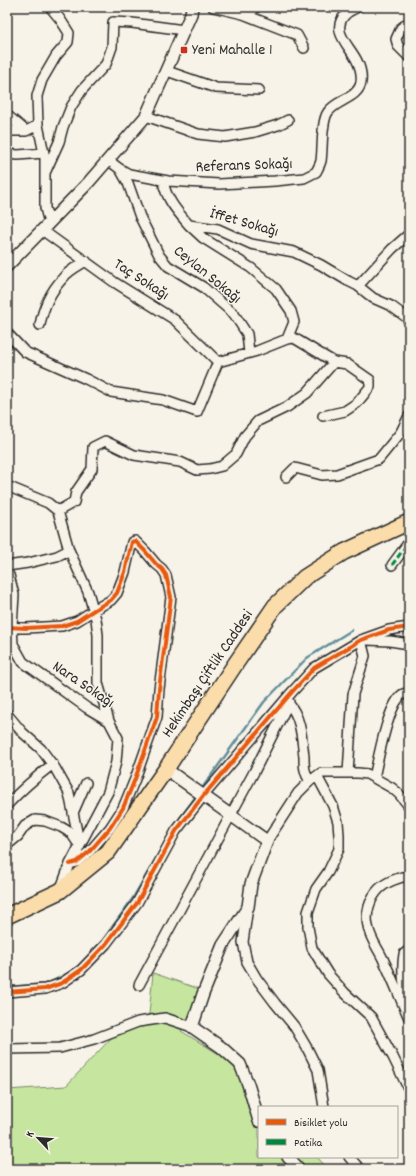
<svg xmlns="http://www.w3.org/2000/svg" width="416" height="1176" font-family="Dekko,sans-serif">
<rect width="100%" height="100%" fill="#f7f3e8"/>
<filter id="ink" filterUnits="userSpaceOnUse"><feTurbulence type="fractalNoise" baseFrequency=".025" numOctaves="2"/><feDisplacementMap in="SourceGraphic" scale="8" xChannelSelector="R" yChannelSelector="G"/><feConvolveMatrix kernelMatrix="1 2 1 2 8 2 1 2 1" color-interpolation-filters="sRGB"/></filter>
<g filter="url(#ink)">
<path fill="#c6e69f" stroke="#788865" d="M153,973l49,17 -21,41 56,34 12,45 10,5v42h58l11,12h-321v-79l59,-4 49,-52 34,-20z"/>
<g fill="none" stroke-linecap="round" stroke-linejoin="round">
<path stroke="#628f9b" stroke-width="2.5" d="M200,791l64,-89 43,-44 45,-28
M180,818l17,-23
M103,940l30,-42 21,-36
M7,987l40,-3 23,-12"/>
<g stroke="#2b2b2b" stroke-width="12">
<path id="minor" d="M213,7l30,7 54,21 7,13
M243,14l10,-4 3,-3
M409,22l-8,6 -5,11 2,7 11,11
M167,71l49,17 43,2
M7,115l19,16
M146,116l52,18 27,3 30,-5 23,-7 10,-5
M7,131h19l12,-6
M7,154l11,1 26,-2
M108,160l12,9 8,14 12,34 19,38 9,11 35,21 31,27 13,20 2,19
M120,169l9,5 39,7 51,3 56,-3 29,-3 12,-6c2,-4 4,-7 5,-11 2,-13 0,-39 7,-49 8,-12 31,-14 33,-30 1,-7 -1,-15 -4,-21 -7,-15 -27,-30 -12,-46 3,-4 9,-6 13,-8
M45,173l14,-31 4,-15 8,-20 11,-17 24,-26 6,-17 1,-25 19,1 52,7
M163,181c3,18 14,30 26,44l29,4 33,15 43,8 27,13 27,16 10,5 15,12 18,8 15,11 3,4
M49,223l-4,-15v-50l-7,-33 -1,-29 5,-16 14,-24 12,-14 1,-9 -9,-14 -10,-12
M189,225l14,13 48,30 25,21 15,22 3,11 -7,17
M42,230l72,52 61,38 43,42
M358,286l34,-37 17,-15
M40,325c3,-17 11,-34 23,-47 5,-7 15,-12 23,-17
M7,333l18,19 61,27 25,13 52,8 34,12 21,-50 39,-11 30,-12 7,-1 40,24 13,2 23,16v7l-13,16 -12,8 -22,5
M286,477l9,-9 27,7 15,-1 42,-15 22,-27 8,-16
M7,486l41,17 10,8 11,39 19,42 8,27 2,16v48l11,38
M58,511l16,-9 2,-10 16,-23 1,-22 12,-6 29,14 46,7 17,8 13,-1 12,-3 14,-12 9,-18 13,-15 29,-14 20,-14 27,-31
M392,565l17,-23
M7,566l21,-3 29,-7 12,-6
M7,572l2,3 5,20 -2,31 1,18 10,18 28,20 36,26 22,13 9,17 -2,24 -8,30 -38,72 -9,24
M7,627l19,1 36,-2 15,-5 17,-11 17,-10 6,-7 8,-21 7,-30 3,-1 10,10 11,13 6,5 4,6 5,22 -12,92 -2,28 -22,62 -12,29 -13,20 -20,23 -13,11 -7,2
M367,640l23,1 19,3
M288,703c13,13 14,36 16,54 0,8 0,16 6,24
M7,714l15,18 19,17 14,19 14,25 11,53
M348,773l5,-79 12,-38 -4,-16
M317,776l16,30 5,16 1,13v14l-11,23 -12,17 -8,23v15l4,21 16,26 17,19 26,24 22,40 16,33
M374,778c4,-18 14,-75 29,-84 2,-1 4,-1 6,-2
M7,805c14,-15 29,-28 46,-41
M73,813l13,-30
M267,841l31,-48 12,-12 11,-8h37l9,1 25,14 7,6 10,12
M7,845l11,-9 7,-10 10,-6 10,1 16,6 10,6 6,9
M409,876c-10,1 -23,6 -30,13 -9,9 -14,25 -11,37 2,13 10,22 15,33 10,20 17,40 26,59
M248,907l-5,35 4,20 10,17 18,24 19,23 13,22 11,22 6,37
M139,985l115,-213 35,-70
M7,992l38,-3 17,-6 19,-13 25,-26 31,-41 39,-72 28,-36 88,-103 22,-24 47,-28 28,-10 20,-3
M409,1007c-5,-19 -8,-35 -5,-53l5,-4
M7,1049l53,-1 34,-9 44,-17 27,-4 27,9
M349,1157l11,12"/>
</g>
<g stroke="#2b2b2b" stroke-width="14">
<path id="tertiary" d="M7,266l81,-83 58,-67 45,-102 1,-7
M166,769l101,72 -16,43 -3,23 -25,38 -20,49 -11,33 29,20 19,17 8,20 11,37
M288,1157l11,12"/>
</g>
<g stroke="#2b2b2b" stroke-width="18">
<path id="primary" d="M7,916l53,-25 48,-39 58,-83 68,-103 41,-60 30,-29 39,-25 65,-30"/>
</g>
<use href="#minor" stroke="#f7f3e8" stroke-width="9"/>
<use href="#tertiary" stroke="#f7f3e8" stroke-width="11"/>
<use href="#primary" stroke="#fbddab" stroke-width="15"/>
<path stroke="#00873e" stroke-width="3" stroke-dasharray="6 3" stroke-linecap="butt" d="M392,565l17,-23"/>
<g stroke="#f7f3e8" stroke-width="6">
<path id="cycleway" d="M7,627l19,1 36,-2 15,-5 17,-11 17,-10 6,-7 8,-21 7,-30 3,-1 10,10 11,13 6,5 4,6 5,22 -12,92 -2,28 -22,62 -12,29 -13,20 -20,23 -13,11 -7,2
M7,992l38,-3 17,-6 19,-13 25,-26 31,-41 39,-72 28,-36 88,-103 22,-24 47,-28 28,-10 20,-3"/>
</g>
<use href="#cycleway" stroke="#e8590c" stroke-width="4"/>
</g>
</g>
<rect fill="#c8321e" stroke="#f7f3e8" stroke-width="1.5" x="180" y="46" width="8" height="8" rx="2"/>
<g text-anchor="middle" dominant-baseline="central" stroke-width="3" stroke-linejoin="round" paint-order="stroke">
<g font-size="16" fill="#2b2b2b" stroke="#f7f3e8" text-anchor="start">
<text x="192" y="50">Yeni Mahalle 1</text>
</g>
<g font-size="16" fill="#2b2b2b" stroke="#f7f3e8">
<text transform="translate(244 166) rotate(-2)">Referans Sokağı</text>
<text transform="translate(244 223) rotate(16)">İffet Sokağı</text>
<text transform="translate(207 275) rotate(39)">Ceylan Sokağı</text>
<text transform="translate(141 280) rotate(33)">Taç Sokağı</text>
<text transform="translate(208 674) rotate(-56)">Hekimbaşı Çiftlik Caddesi</text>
<text transform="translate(83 685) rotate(34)">Nara Sokağı</text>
</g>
</g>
<rect width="416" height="1176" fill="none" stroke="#f7f3e8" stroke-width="24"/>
<rect x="12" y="12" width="392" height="1152" fill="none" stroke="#2b2b2b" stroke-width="1.5" filter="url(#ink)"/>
<rect x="258" y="1106" width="140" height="52" fill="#f7f3e8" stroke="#a5a39c"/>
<rect x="266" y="1119" width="20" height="6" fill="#e8590c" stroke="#a5a39c"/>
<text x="294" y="1126" font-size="12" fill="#2b2b2b">Bisiklet yolu</text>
<rect x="266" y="1139" width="20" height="6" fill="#00873e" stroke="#a5a39c"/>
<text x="294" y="1146" font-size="12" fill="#2b2b2b">Patika</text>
<g transform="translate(38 1138) rotate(296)" stroke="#f7f3e8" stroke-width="3" paint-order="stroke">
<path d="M0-3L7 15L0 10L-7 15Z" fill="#2b2b2b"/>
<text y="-6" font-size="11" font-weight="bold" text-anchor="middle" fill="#2b2b2b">K</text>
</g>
</svg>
